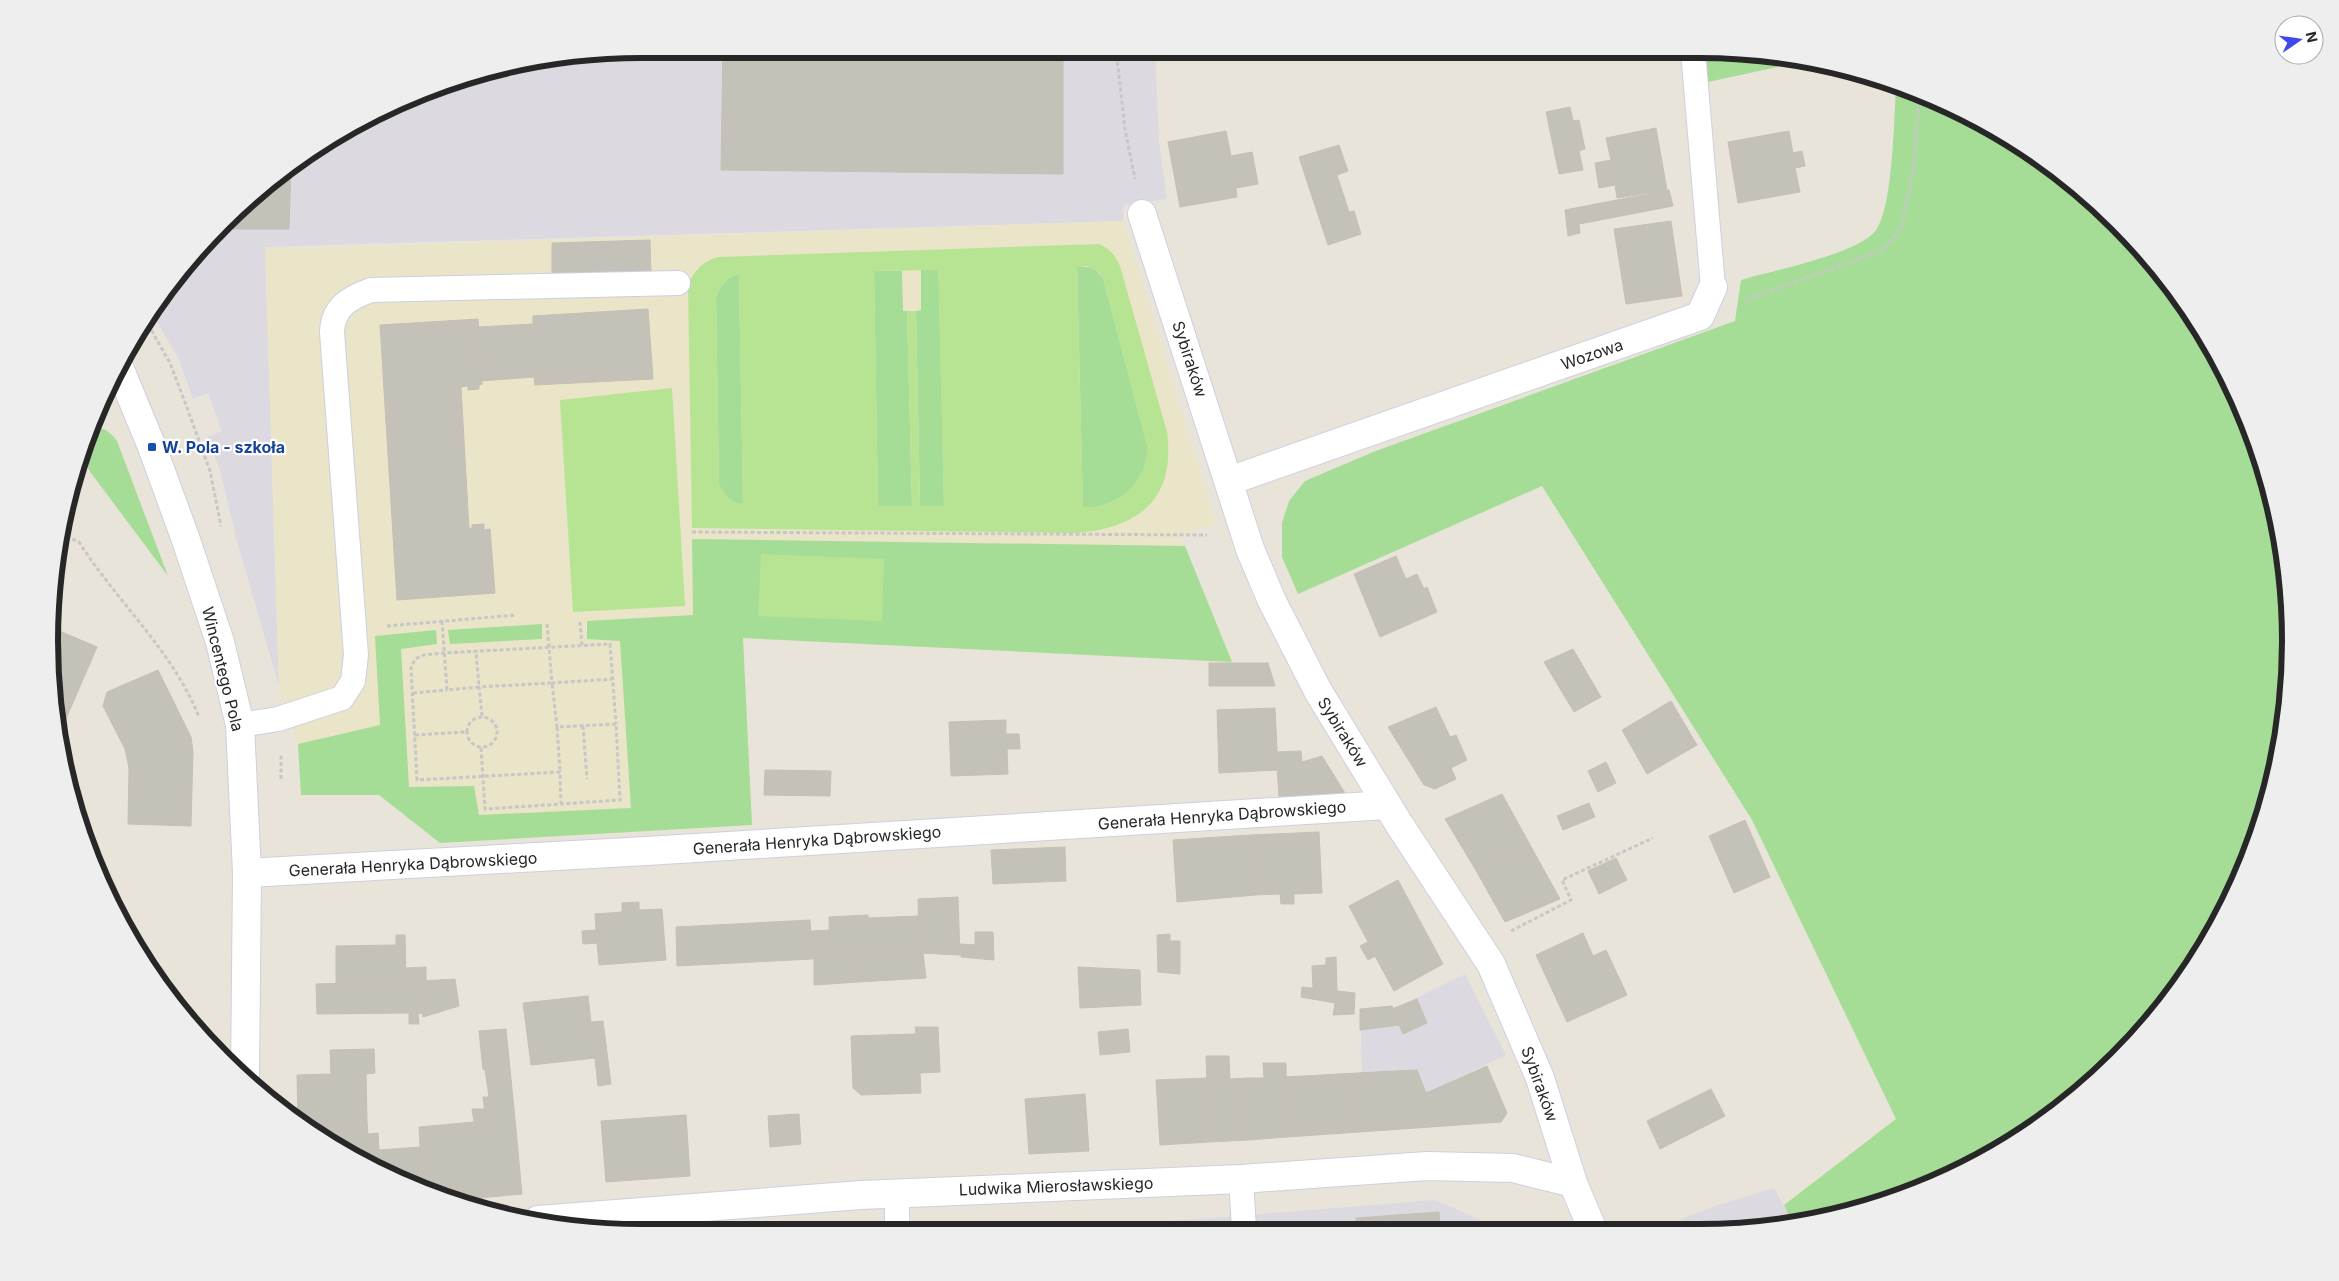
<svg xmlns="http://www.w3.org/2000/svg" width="2339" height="1281" font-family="Inter,sans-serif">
<rect width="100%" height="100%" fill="#e9e4d9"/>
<path fill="#ddd9e1" d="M641,49h514l4,93 8,57 -43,6 -1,16 -858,26 14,440 -42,-146 -18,-74 -12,-30 15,-6 -14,-38 -15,6 -14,-39 -29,-50 46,-60 84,-79 65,-43 105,-48 75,-20z
M1465,974l41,81 -80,38 -9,-23 -55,3 -2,-64 32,-3 1,3z
M1774,1188l15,28 -15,11 -103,1 12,-10 32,-12z
M1435,1200l64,28 -464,2 176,-12z"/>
<path fill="#eae4c8" d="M1123,221l93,303 -36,11 52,127 -489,-24 9,187 -312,18 -61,-48h-78l-3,-51 -19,-57 -14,-440 55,1z"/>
<path fill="#a5dd97" d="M1705,50h32l68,11 -97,21z
M1896,87l98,41 94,67 80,85 61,99 41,108 19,115 -4,115 -26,113 -48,106 -94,123 -90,74 -138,68 -115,26 15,-11 -5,-11 112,-86 -144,-299 -210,-334 -244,108 -16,-37v-34l7,-22 16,-20 68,-29 362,-131 6,-41c30,-9 118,-26 135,-50 17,-23 18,-111 20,-143z
M1077,266l17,2 9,10 44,167c2,38 -29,63 -64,63z
M921,270h18l5,236h-24l-4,-195 5,-1z
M874,271h28l1,40h4l5,195h-34z
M739,274l4,230c-12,0 -20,-9 -24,-20l-3,-185c2,-12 11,-23 23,-25z
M90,427c13,0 19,3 27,14l51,135 -77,-103 -11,-18z
M692,539l493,7 47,116 -489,-24 9,187 -312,18 -61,-48h-78l-3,-51 82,-19 -5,-89 61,-6 1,14 -36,5 8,138 65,-1 5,29 152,-7 -11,-167 -33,-2v-18l106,-6z
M542,624v15l-92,5 -2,-14z"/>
<path fill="#b6e493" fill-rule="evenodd" d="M1099,244c11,5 16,11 21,22l47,166c9,67 -28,96 -91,101l-384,-5 -4,-243c6,-14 15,-24 30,-28zM1086,266l13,6 4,6 44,167c2,35 -30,66 -64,62l-6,-240zM938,270l6,236h-24l-4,-195h-9l5,195h-34l-4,-235zM739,274v1l4,229c-12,0 -20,-10 -24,-20l-3,-185c2,-12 11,-23 23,-25z
M672,388l13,218 -112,6 -13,-212z
M761,554l123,5 -2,62 -124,-5z"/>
<path fill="#c4c1b8" stroke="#c4c0b3" d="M723,49h340v125l-342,-4z
M1570,107l3,14 6,-1 6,29 -6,2 4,19 -24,4 -13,-62z
M1656,128l11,62 -50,8 -2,-13 -16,3 -4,-25 16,-3 -5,-22z
M1226,131l5,25 21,-4 6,32 -22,4 1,9 -57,10 -12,-65z
M1789,131l4,22 9,-2 3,15 -10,2 5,24 -62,11 -10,-61z
M1339,145l9,26 -11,4 12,37 5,-1 7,23 -33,11 -29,-88z
M291,164l-2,65h-56l1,-14 46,-44z
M1669,190l4,16 -94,18 1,9 -12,3 -3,-26z
M1671,221l11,75 -56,8 -12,-75z
M650,240l1,33 -99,3v-33z
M648,309l5,70 -118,6 -1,-8 -53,4 -3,-54 55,-3v-8z
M478,319l4,65 -3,1v4l-11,1v-4l-7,1 8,142 3,-1v-3l12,-1v6l6,-1 5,64 -98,7 -17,-275z
M1396,556l10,23 11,-5 7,15 3,-2 10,25 -57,25 -26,-63z
M50,627l47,20 -38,88 -9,-56z
M1573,649l28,48 -27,15 -30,-50z
M1209,663h59l7,23h-66z
M158,670l33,67 2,15 -2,74 -63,-2 1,-56 -4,-19 -22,-43 4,-14z
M1671,701l26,44 -50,29 -25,-44z
M1436,707l14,30 6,-2 11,25 -16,8 5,11 -21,10 -11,-4 -36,-58z
M1275,708l3,62 -59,3 -2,-63z
M1006,720v14h13l1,15h-13l1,25 -57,2 -2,-54z
M1301,751l1,11 20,-6 23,37 -66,4 -3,-45z
M1606,762l10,21 -18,9 -10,-21z
M765,770l66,1 -1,25 -66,-1z
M1502,794l27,49 -55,24 -29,-48z
M1589,803l6,14 -32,13 -6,-14z
M1745,820l25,57 -36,16 -25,-57z
M1319,832l3,61 -28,1v10h-13l-1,-10 -25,1 -4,-60z
M1251,835l4,60 -78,7 -4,-62z
M1529,843l31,56 -55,23 -31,-55z
M1065,847l1,34 -73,3 -2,-34z
M1616,858l11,22 -28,14 -11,-23z
M1398,880l45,84 -49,27 -19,-35 -7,4 -8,-14 8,-4 -19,-36z
M958,897l2,58 -41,-2 -1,-54z
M639,902v8l23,-1 4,51 -67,5 -2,-22 -14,1 -1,-13 14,-1 -1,-16 27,-2v-9z
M868,915v3l50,-2 1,37 -89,5 -1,-41z
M810,920l2,39 -135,7 -1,-39z
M829,930l1,28 -18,1 -1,-28z
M975,932h18l1,28 -33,-3 -1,-13 15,1z
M1583,933l10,23 13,-6 21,45 -60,27 -31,-67z
M1170,934v7h10v33l-22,-2 -1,-37z
M396,935h9l1,47 -70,1v-37l60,-1z
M923,953l3,25 -68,4 -1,-25z
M857,957l1,25 -44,3v-26z
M1336,957l1,34 -24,-3 -1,-22 14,-1v-7z
M426,967v13l-20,2v-14z
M1078,967l62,3 1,35 -61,3z
M455,979l4,27 -36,11 -3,-36z
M420,981l3,33 -5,-1 1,11h-10v-11l-92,1 -1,-30z
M1302,987l53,6 -1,21 -21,1 2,-12 -34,-6z
M588,996l7,62 -64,7 -8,-62z
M1417,999l10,24 -24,11 -11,-25z
M1392,1006l8,19 -40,5v-21z
M603,1021l8,63 -13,2 -7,-64z
M915,1027h23l2,45 -20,1 1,20 -60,2 -8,-7 -2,-52 65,-2z
M506,1029l9,90 -29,3 -3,-25h6l-4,-28 -2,1 -4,-39z
M1128,1029l2,23 -30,3 -2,-23z
M374,1049l1,24 -9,1 1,47 -69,1 -1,-47 34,-1 -1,-24z
M1206,1056h23l1,23 17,-1 1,62 -39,2z
M1263,1063h23l1,74 -39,3 -1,-62h17z
M1487,1066l20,47 -6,9 -142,10 -2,-59 60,-3 9,23z
M1357,1073l2,59 -72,5 -1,-60z
M1207,1078l2,64 -49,3 -4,-65z
M1711,1089l14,27 -65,33 -13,-28z
M1085,1094l4,57 -60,3 -4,-55z
M472,1109h13l1,13 29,-3 7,75 -65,6 -35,-15 -3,-58 55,-5z
M799,1114l2,30 -31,3 -2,-31z
M686,1115l4,61 -84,6 -5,-61z
M367,1121l1,13 10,-1 1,17 41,-3 2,38 -77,-32 -46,-31z
M1439,1212l1,16 -83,1 -1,-11z"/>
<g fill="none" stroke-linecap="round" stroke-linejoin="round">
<g stroke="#cecfdf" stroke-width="26">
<path id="service" d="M1693,51l20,236
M240,725l38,-6 64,-21 11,-17 3,-26 -24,-323c1,-25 17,-34 39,-42l307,-7
M1241,1179l3,50
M897,1230v-36"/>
</g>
<g stroke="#cecfdf" stroke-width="30">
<path id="minor" d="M1142,214l108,335 22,52 46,90 81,133 92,140 49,114 33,105 19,45
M1229,481l471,-165 13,-29
M247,873l400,-22 740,-46
M538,1220l323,-25 380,-16 186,-13 86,2 60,15"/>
</g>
<g stroke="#cecfdf" stroke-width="30">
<path id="secondary" d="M119,367l33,80 34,93 34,102 20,83 7,148 -2,204"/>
</g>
<path stroke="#c7c7c7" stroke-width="3" stroke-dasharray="4 2.5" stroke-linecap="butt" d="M1116,49l9,80 10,50
M1745,300l138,-50 18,-22 13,-61 5,-70
M145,319l25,44 16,42 24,66 11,55
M692,532l515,3
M60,539l7,-2 12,5c38,60 94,109 120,175
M442,621l5,69 32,-3 -3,-36
M580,622l2,23
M547,624l5,59 61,-4
M387,626l129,-11
M413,693l34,-3
M482,716l-3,-29 73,-4 5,44 59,-3 4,76 -59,4
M467 732a15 15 0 1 1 30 0a15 15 0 1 1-30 0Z
M583,726l4,53
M557,727l3,45
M415,735l51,-3
M481,748l4,61 76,-5 -1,-32 -143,8 -6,-112 4,-9 9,-4 20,-2 166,-9 6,80
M281,779v-26
M1511,931l60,-31 -9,-20 91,-42"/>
<use href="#service" stroke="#fff" stroke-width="24"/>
<use href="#minor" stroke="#fff" stroke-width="28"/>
<use href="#secondary" stroke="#fff" stroke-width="28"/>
</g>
<rect fill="#1a4fb4" stroke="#fff" stroke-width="2" x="147" y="442" width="10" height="10" rx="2.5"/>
<g text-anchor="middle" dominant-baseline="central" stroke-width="4.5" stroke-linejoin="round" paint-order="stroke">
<g font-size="16" fill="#272727" stroke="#fff">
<text transform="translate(1592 354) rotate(-19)">Wozowa</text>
<text transform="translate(1190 359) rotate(72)">Sybiraków</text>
<text transform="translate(223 669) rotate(76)">Wincentego Pola</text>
<text transform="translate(1343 732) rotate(58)">Sybiraków</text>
<text transform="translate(1222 815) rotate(-4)">Generała Henryka Dąbrowskiego</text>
<text transform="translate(817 840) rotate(-4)">Generała Henryka Dąbrowskiego</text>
<text transform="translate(413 864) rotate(-3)">Generała Henryka Dąbrowskiego</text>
<text transform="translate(1540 1084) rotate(70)">Sybiraków</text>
<text transform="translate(1056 1186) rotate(-2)">Ludwika Mierosławskiego</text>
</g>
<g font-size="16" font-weight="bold" fill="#164399" stroke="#fff" text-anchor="start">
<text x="162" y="447">W. Pola - szkoła</text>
</g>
</g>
<path d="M0 0H2339V1281H0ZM641 58H1699A583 583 0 0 1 2282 641V641A583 583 0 0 1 1699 1224H641A583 583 0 0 1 58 641V641A583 583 0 0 1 641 58Z" fill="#eee" fill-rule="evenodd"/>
<path fill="none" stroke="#272727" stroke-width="6" d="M641 58H1699A583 583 0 0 1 2282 641V641A583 583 0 0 1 1699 1224H641A583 583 0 0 1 58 641V641A583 583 0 0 1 641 58Z"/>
<g transform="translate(2299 40) rotate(77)"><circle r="24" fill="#ffffff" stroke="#a9a9a9"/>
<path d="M0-4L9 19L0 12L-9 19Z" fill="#3f47ef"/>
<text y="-8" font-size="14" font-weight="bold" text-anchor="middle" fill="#272727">N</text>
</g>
</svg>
